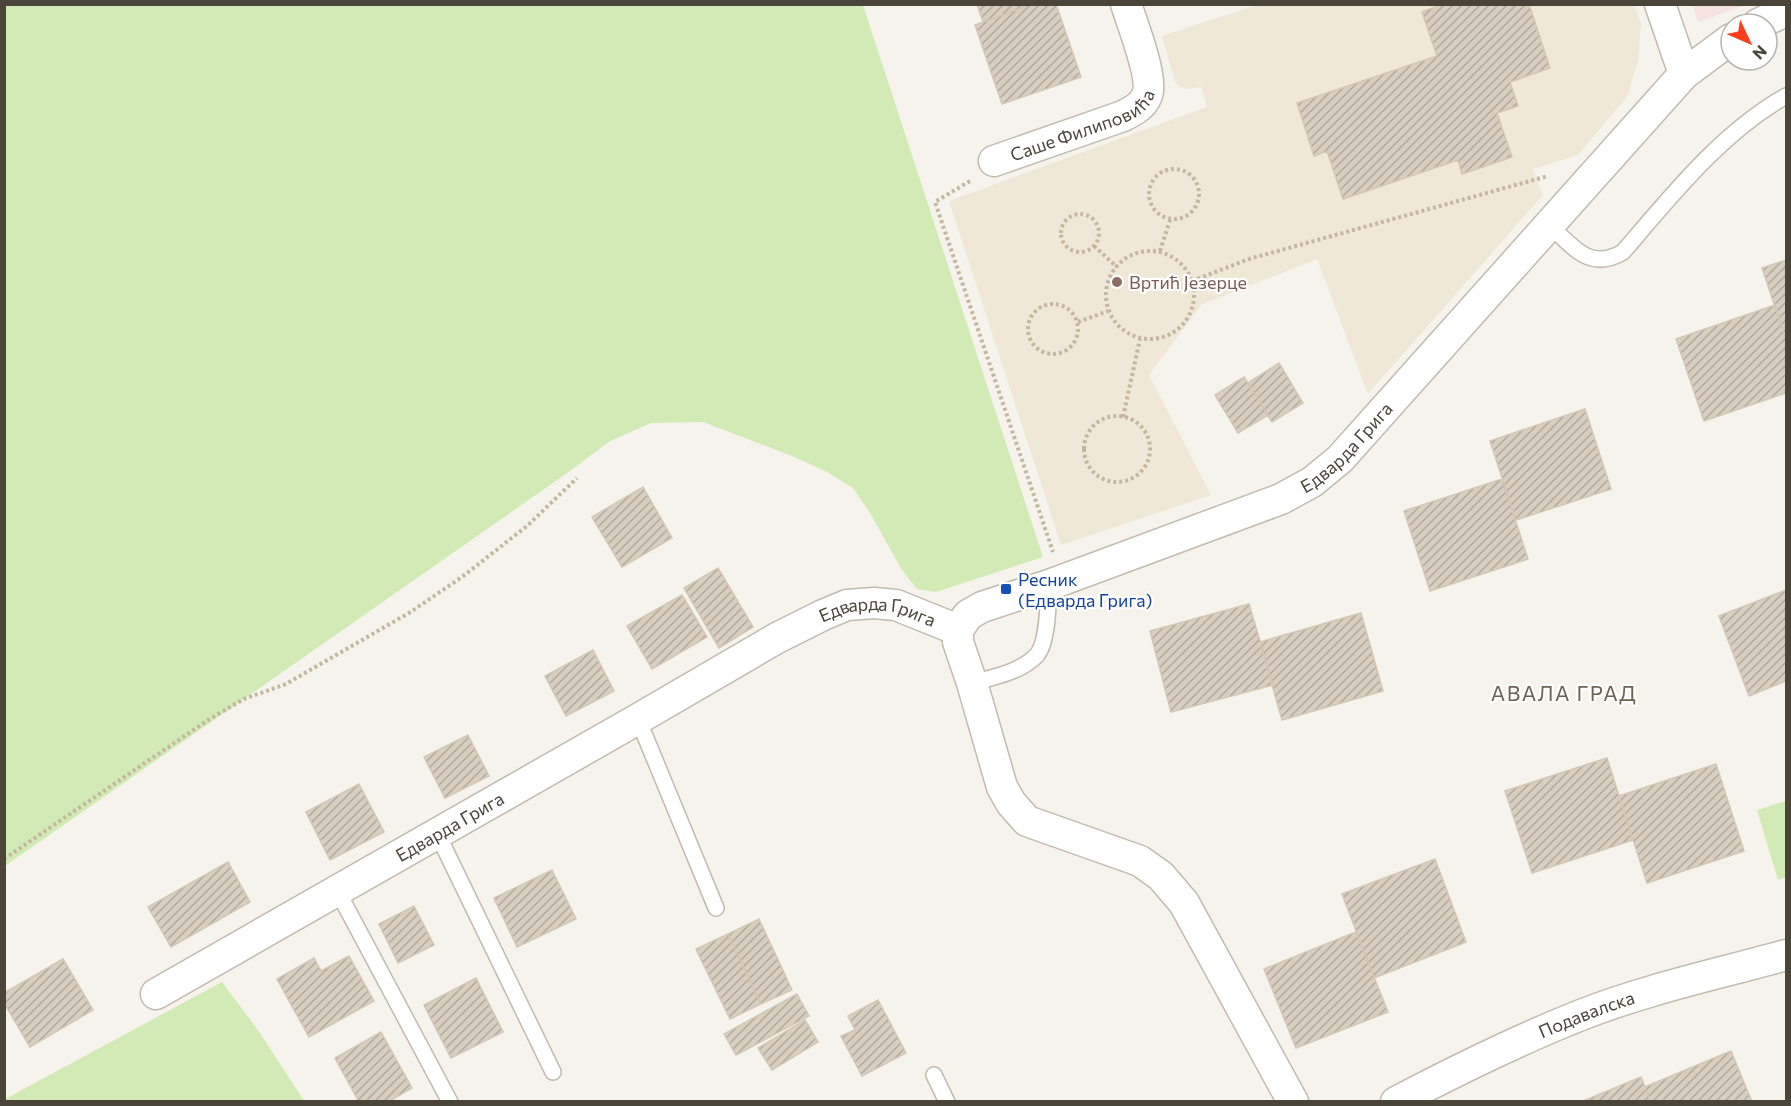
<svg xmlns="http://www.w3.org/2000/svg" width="1791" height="1106" font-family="Commissioner,sans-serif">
<defs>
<pattern id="building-hatch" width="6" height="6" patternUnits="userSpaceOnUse" patternTransform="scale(1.5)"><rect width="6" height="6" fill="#d8cfc1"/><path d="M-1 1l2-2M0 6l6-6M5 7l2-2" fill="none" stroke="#b1aa9e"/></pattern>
</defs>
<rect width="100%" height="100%" fill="#f6f3ec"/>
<path fill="#efe8d6" d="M1257,5h377l7,19 -3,37 -11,36 -49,58 -45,14 10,26 -175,199 -51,-135 -116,46 -52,70 62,120 -150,50 -112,-344 258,-94 -6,-20 -13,2 -8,-2 -5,-5 -13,-46z"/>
<path fill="#f6e3e0" d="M1692,4h55v1l-49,17z"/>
<path fill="#d2eab5" d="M5,4l858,1 180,552 -107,35 -19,-3 -15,-19 -32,-57 -17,-25 -26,-16 -35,-16 -89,-34 -52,1 -41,18 -40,30 -565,395z
M1786,801v76l-8,3 -21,-70z
M222,982l38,51 44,68h-299v-2z"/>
<path fill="url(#building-hatch)" stroke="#d3c7b4" stroke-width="1.5" d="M977,4h55l-49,18z
M1032,4h24l25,73 -79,27 -27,-79z
M1443,4h86l21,64 -40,14 8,24 -21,7 15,44 -50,17 -4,-14 -115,39 -16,-48 -13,5 -17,-53 140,-47 -15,-44z
M1786,260v80l-24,-72z
M1775,305l11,35v53l-82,28 -28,-82z
M1279,363l24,40 -31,19 -24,-39z
M1244,377l24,38 -30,18 -23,-38z
M1585,409l26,80 -95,31 -26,-79z
M1502,479l26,80 -98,32 -26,-80z
M643,487l29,51 -50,29 -30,-50z
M718,568l35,59 -34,21 -35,-60z
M1786,590v91l-37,15 -30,-80z
M682,595l25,42 -55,32 -25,-43z
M1249,604l24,81 -102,27 -21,-81z
M1361,613l22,78 -101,29 -22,-78z
M593,650l21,41 -48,25 -21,-40z
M468,735l21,41 -44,22 -21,-41z
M1607,758l26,82 -101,33 -27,-82z
M1716,764l28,87 -97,32 -28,-87z
M359,784l25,48 -54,28 -24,-48z
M1435,859l31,83 -92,36 -32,-84z
M228,862l22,40 -79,45 -23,-40z
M552,870l24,49 -59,28 -23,-49z
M414,906l20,39 -36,18 -19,-39z
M759,919l33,71 -31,14 -33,-70z
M1356,932l32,80 -92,36 -32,-79z
M728,934l33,70 -31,15 -34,-70z
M349,956l25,45 -65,36 -32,-58 37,-21 7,13z
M63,959l30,51 -63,37 -26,-44v-10z
M476,978l27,54 -52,26 -27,-53z
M797,994l12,22 -73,39 -12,-21z
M878,1000l28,53 -44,23 -21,-40 14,-6 -7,-14z
M805,1020l13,22 -46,28 -14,-22z
M381,1032l31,56 -24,14h-29l-24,-44z
M1731,1051l21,51h-101l-6,-15z
M1641,1077l10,25h-70z"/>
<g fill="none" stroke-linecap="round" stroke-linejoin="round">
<g stroke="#c2bbae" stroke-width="18">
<path id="service" d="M1549,225c24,21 40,47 74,27 49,-57 98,-119 163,-156
M972,683c22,-6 49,-11 65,-28 11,-13 11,-52 12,-70
M638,719l78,189
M437,833l116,239
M337,890l113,212
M934,1075l13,27"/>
</g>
<g stroke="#c2bbae" stroke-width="33">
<g id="minor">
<path d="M1660,4l24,70"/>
<path d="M1758,24l28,-13"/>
<path id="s1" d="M994,161l129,-45c10,-5 20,-10 24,-21 7,-16 -15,-72 -21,-91"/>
<path id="s2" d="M156,994l482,-275 139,-81 46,-23 24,-10 27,-2 22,2 62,25"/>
<path id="s3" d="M1293,1102l-109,-199 -23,-27 -21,-15 -113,-40 -16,-18 -9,-16 -30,-104 -14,-41v-12l10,-15 14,-8 67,-22 232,-86 31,-17 28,-23 344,-385 47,-35"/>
<path id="s4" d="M1396,1102c61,-32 122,-62 185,-87 66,-26 137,-41 205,-60"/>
</g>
</g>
<path stroke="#c4b79f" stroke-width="4" stroke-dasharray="3 3" stroke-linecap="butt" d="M1149 194a25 25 0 1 1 50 0a25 25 0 1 1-50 0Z
M970,181l-35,21 118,350
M1061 233a19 19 0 1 1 38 0a19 19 0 1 1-38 0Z
M1094,246l23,21
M1106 295a44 44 0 1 1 88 0a44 44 0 1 1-88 0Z
M1160,251l10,-31
M1192,281l57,-22 299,-83
M1028 329a25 25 0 1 1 50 0a25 25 0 1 1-50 0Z
M1078,322l30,-11
M1084 449a33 33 0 1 1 66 0a33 33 0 1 1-66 0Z
M1123,417l17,-78
M4,859l204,-139 36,-21 42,-15 123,-71 53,-36 65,-51 50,-48"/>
<use href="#service" stroke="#fff" stroke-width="15"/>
<use href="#minor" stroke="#fff" stroke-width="30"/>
</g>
<circle fill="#8d6e63" stroke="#fff" stroke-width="2" cx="1117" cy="282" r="6"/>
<rect fill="#1a4fb4" stroke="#fff" stroke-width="2" x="1000" y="583" width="12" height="12" rx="3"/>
<g text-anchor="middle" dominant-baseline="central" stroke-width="4.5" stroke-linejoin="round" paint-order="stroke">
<g font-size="18" fill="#4b4439" stroke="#fff">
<text stroke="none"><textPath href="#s1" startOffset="96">Саше Филиповића</textPath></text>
<text stroke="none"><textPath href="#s3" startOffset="1050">Едварда Грига</textPath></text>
<text stroke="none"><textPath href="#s2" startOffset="824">Едварда Грига</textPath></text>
<text stroke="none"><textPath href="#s2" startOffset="338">Едварда Грига</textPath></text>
<text stroke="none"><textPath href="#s4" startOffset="210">Подавалска</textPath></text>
</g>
<g font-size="18" fill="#785e54" stroke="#fff" text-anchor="start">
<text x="1129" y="282">Вртић Језерце</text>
</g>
<g font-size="18" fill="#164399" stroke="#fff" text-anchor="start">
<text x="1018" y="579">Ресник<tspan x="1018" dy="21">(Едварда Грига)</tspan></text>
</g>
<g font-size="21" letter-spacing="1.5" fill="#6e6250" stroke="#fff">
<text x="1564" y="692">АВАЛА ГРАД</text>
</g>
</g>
<rect width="1791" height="1106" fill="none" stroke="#4b4439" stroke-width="12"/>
<g transform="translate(1749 42) rotate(134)"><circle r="28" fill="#ffffff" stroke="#b7b4b0" stroke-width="1.5"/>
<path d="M0-4.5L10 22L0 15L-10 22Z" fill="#fc3f1d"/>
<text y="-9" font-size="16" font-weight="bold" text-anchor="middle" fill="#4b4439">N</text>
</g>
</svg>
